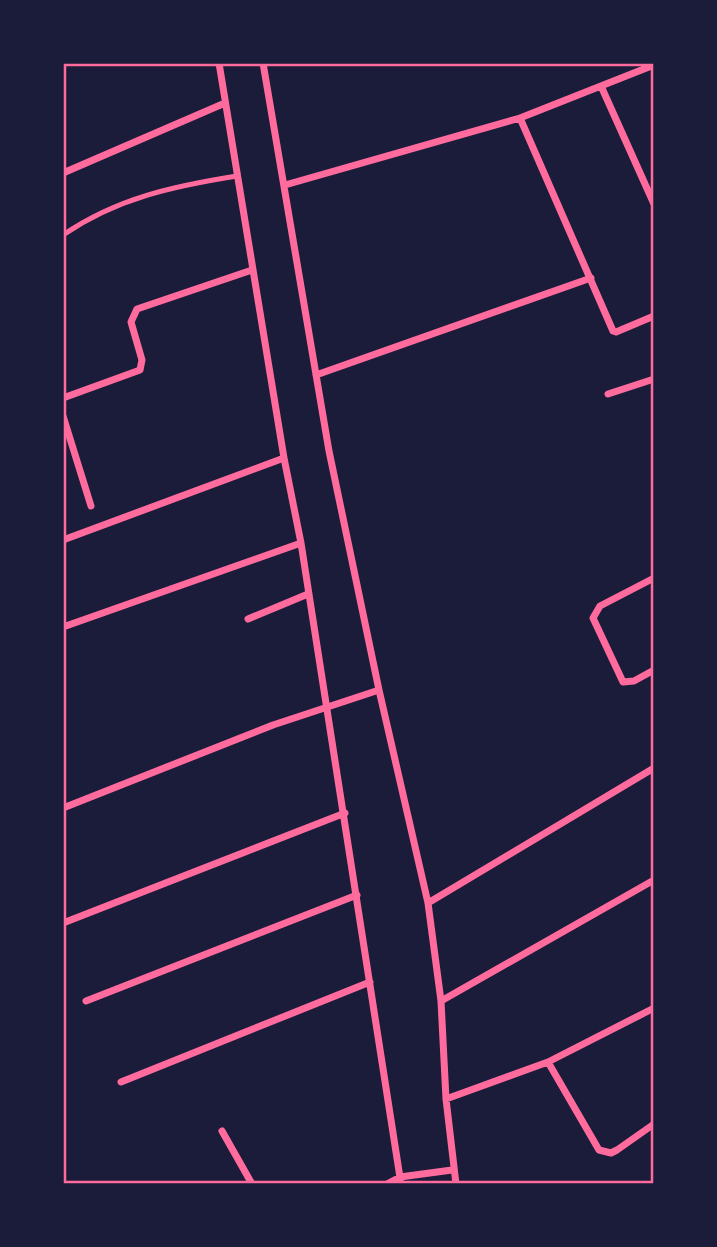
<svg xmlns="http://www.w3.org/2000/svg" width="717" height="1247" font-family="Signika,sans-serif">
<rect width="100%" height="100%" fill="#1b1b3a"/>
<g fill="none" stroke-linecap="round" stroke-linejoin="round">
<path stroke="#ff6b9d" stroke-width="5" d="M63,235c54,-37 111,-49 174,-59"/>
<path stroke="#ff6b9d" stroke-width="7" d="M219,63l65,395 17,85 100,641
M263,63l66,388 50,239 49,213 13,98 5,98 10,85
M601,86l53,118
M520,118l93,213 3,1 38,-16
M63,173l162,-70
M285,185l235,-67 134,-53
M316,375l275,-97
M608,394l46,-15
M63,398l77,-28 2,-10 -11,-38 6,-13 115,-39
M63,416l28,90
M63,540l221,-82
M654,578l-54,28 -7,12 30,64 11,-1 20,-11
M248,619l60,-25
M63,627l238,-84
M63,808l210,-83 106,-35
M428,903l226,-135
M63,923l282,-110
M86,1001l271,-106
M441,1001l213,-121
M548,1062l51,88 12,3 6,-3 37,-26
M121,1082l249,-100
M446,1099l102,-37 106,-54
M222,1131l30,53
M387,1184l13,-7 52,-7"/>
</g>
<rect width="717" height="1247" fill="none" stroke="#1b1b3a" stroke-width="130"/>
<rect x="65" y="65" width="587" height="1117" fill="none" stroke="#ff6b9d" stroke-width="2.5"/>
</svg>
